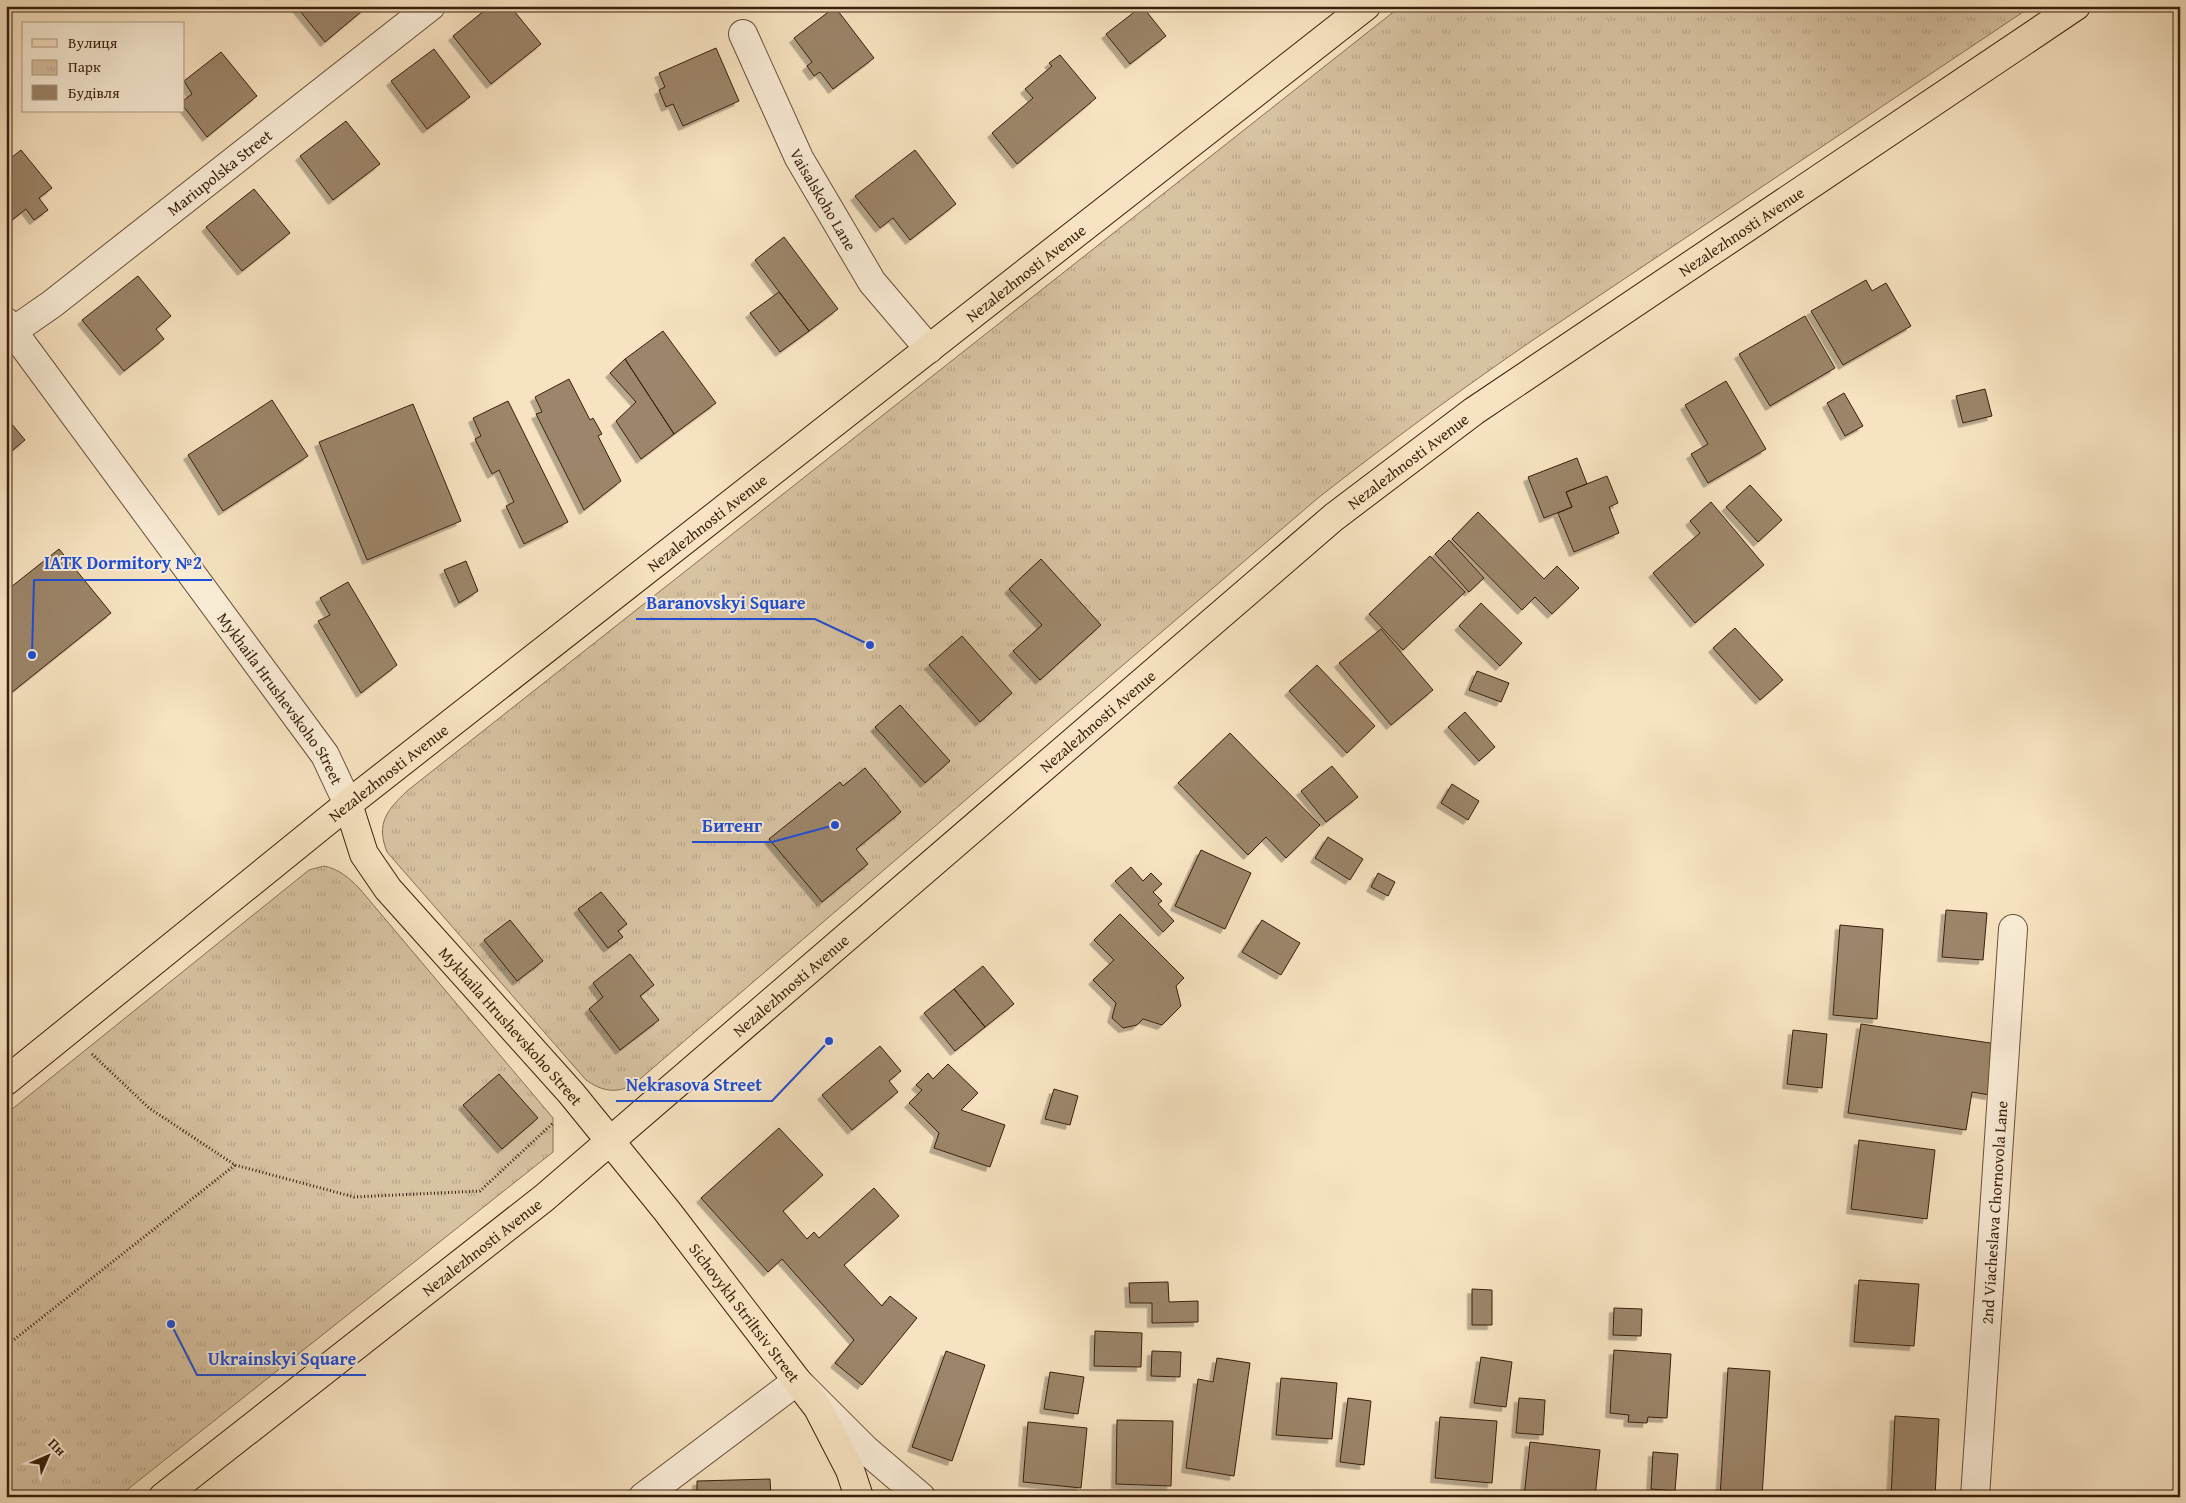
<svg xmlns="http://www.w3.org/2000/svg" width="2186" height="1503" font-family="'Gentium Book Plus',serif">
<defs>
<pattern id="park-tufts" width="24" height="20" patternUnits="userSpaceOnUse" patternTransform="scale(1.25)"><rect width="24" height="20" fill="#d7c2a2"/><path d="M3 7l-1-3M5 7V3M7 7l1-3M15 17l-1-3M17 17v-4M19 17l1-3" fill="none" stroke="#b9a68a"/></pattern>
<filter id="shadow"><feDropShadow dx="-4.5" dy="4.5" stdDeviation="0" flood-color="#0004"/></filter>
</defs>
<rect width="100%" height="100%" fill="#f7e3c1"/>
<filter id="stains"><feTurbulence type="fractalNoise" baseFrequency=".004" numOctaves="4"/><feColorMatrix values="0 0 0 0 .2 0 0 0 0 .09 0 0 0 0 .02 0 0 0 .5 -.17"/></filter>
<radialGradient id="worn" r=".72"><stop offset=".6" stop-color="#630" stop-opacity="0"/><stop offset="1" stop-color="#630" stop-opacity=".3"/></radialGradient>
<path fill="url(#park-tufts)" stroke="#887057" d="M1401,6h631l-499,334c-73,50 -145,103 -215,158l-685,587c-18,9 -31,6 -47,-5l-199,-228c-11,-28 -1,-41 20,-61z
M324,866c15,3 25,12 35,22l194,230v34l-435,345h-112v-383l303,-244z"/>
<path fill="#9c856a" stroke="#3a1f0c" filter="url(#shadow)" d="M296,6h72l-43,36z
M490,6h20l31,38 -50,40 -38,-48z
M1142,6l24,30 -36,28 -24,-30z
M835,7l39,51 -41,31 -13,-17 -6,4 -7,-10 5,-4 -18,-24z
M716,48l23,53 -56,25 -10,-22 -7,3 -7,-17 6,-3 -6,-14z
M434,49l36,48 -43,32 -36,-48z
M221,52l36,44 -50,41 -23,-30v-7l8,-6 -8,-13z
M1060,55l36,43 -79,66 -25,-31 41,-35 -8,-9 27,-23 -3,-3z
M346,121l34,43 -47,36 -33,-44z
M21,150l31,38 -13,10 9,12 -14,10 -8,-11 -18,14 -2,-61z
M915,150l41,54 -46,36 -17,-22 -13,10 -25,-32z
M254,189l36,44 -48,38 -36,-44z
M784,237l54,72 -29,22 -54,-71z
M138,276l33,40 -15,13 8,10 -40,32 -42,-51z
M1866,280l6,11 14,-8 25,43 -68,39 -32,-54z
M779,292l30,39 -29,21 -30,-39z
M1805,316l30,52 -65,38 -31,-52z
M663,331l53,72 -42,31 -49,-75z
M625,359l49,75 -33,25 -25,-38 20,-19 -26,-29z
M569,379l21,41 3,-2 9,16 -4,2 23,45 -37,29 -48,-96 6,-2 -7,-15z
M1726,381l40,68 -58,34 -17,-29 17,-10 -23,-39z
M1985,389l7,27 -29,7 -7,-27z
M1844,393l19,33 -18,10 -18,-33z
M272,400l36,56 -85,55 -35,-56z
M508,401l60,121 -44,22 -18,-38 8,-4 -15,-32 -7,4 -17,-35 6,-3 -8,-18z
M413,404l48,117 -94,39 -48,-118z
M6,417l19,23 -17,14 3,4 -5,3z
M1577,458l10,26 -21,8 6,15 -28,11 -16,-41z
M1607,476l11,27 -9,4 10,26 -45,19 -16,-39 14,-6 -6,-15z
M1750,485l32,35 -24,22 -32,-35z
M1711,502l53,63 -69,58 -42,-50 47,-40 -10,-12z
M1478,512l66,67 13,-13 22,22 -27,26 -17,-17 -13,13 -70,-71z
M1449,540l35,38 -15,14 -34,-38z
M59,549l52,64 -105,84v-106z
M1430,556l35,36 -62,58 -34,-36z
M1041,559l60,66 -61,55 -27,-29 29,-26 -33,-36z
M466,561l12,30 -19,12 -15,-33z
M348,582l49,83 -36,28 -43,-72 12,-6 -10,-17z
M1481,603l41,40 -22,23 -41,-40z
M1735,628l48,52 -23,20 -47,-52z
M1381,629l52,61 -42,35 -52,-62z
M962,636l50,57 -32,29 -51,-57z
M1317,665l58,61 -28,27 -58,-62z
M1477,671l32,12 -8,19 -32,-12z
M900,705l50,56 -25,22 -50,-56z
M1465,712l30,35 -16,14 -31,-34z
M1230,733l90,92 -34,33 -20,-21 -18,18 -70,-72z
M1332,766l26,31 -32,25 -25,-31z
M865,768l36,44 -45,37 12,15 -46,38 -53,-63 71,-57 3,4z
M1452,784l27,17 -11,19 -27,-17z
M1328,837l35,22 -13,21 -35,-22z
M1201,850l50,23 -26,56 -50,-23z
M1131,867l12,14 8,-8 11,11 -9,8 9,9 -4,3 16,17 -11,11 -48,-51z
M1378,873l17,9 -7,14 -17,-9z
M601,892l26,32 -9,7 5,6 -15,11 -30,-39z
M1946,910l41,3 -4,47 -41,-3z
M1120,914l64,64 -8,8 5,20 -19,19 -19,-6 -6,6 -14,3 -11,-10 4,-15 -23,-23 21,-20 -20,-20z
M510,920l33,41 -26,20 -33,-41z
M1262,920l38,23 -19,32 -39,-23z
M1840,925l43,4 -6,90 -44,-4z
M630,954l24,31 -14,11 19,24 -39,30 -31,-41 14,-12 -10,-14z
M983,966l31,38 -29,23 -31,-38z
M954,989l31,38 -30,24 -31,-38z
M1861,1024l136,20 -7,51 -18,-3 -6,38 -118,-17z
M1793,1030l34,4 -5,54 -35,-4z
M880,1046l21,25 -12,10 9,11 -46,38 -30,-35z
M948,1064l30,29 -17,17 44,15 -15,42 -56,-19 5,-15 -30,-30 13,-13 -6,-5 12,-12 5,6z
M499,1074l39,44 -36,31 -39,-44z
M1054,1089l24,7 -8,29 -25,-6z
M779,1128l44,47 -40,36 24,28 7,-7 5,6 55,-50 25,28 -55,49 38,41 8,-10 27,22 -55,67 -27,-22 19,-23 -72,-81 -14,13 -67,-74z
M1859,1140l76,10 -8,69 -76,-10z
M1859,1280l60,4 -5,62 -60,-4z
M1168,1282l1,20 29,-1v21l-46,1v-20h-22l-1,-20z
M1472,1289l20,1v35h-20z
M1614,1308l28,1 -1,27 -28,-1z
M1095,1331l47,2 -1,34 -47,-1z
M1614,1350l57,4 -4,64 -19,-1 -1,6 -19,-1 1,-7 -19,-2z
M946,1351l39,14 -33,96 -40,-14z
M1152,1351l29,1 -1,25 -29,-1z
M1481,1357l31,5 -6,45 -32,-4z
M1217,1358l33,5 -16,113 -48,-8 12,-89 15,3z
M1728,1368l42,3 -8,126h-42z
M1050,1372l34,5 -6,37 -34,-5z
M1281,1378l56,5 -5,56 -56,-4z
M1348,1398l23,3 -7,64 -24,-3z
M1519,1398l26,2 -2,35 -27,-2z
M1895,1416l44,3 -4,78h-44z
M1440,1417l57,4 -5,62 -57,-5z
M1117,1420l56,1 -2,65 -55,-2z
M1028,1422l59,6 -6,60 -58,-6z
M1530,1442l70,8 -5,47h-71z
M1653,1452l25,2 -3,37 -24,-2z
M770,1479l1,18h-74v-16z"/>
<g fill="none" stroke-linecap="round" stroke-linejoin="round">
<g stroke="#695039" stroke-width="30">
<g id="minor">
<path id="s1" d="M743,34l56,124 73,124 57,67"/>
<path id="s2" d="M6,322l319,433 23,49"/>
<path id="s3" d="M6,336l46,-32 379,-298"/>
<path d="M643,1497l154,-116 69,69 55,47"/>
<path id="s4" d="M1975,1497l38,-568"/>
</g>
</g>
<g stroke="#3a1f0c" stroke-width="30">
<g id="major">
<path id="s5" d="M348,804l16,50 24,35 183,204 96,118 151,197 32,62 9,27"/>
<path id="s6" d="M6,1081l342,-277 1018,-798"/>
<path id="s7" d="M163,1497l381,-299 790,-681 140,-106 602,-405"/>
</g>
</g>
<path stroke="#3a1f0c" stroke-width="3" stroke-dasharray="1 2.5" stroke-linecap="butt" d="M92,1054l57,54 86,57 119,32 126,-6 73,-68
M6,1346l229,-181"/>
<use href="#minor" stroke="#faedd7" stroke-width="28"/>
<use href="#major" stroke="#f7e3c1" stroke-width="28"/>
</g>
<g text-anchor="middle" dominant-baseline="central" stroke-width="4" stroke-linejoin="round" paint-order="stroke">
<g font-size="16" fill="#3a1f0c" stroke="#faedd7">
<text stroke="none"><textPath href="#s3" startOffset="269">Mariupolska Street</textPath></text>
<text stroke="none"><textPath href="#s1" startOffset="184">Vaisalskoho Lane</textPath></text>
<text stroke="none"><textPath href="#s7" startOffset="2025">Nezalezhnosti Avenue</textPath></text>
<text stroke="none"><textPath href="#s6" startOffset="1301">Nezalezhnosti Avenue</textPath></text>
<text stroke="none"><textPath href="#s7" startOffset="1620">Nezalezhnosti Avenue</textPath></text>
<text stroke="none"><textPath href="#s6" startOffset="896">Nezalezhnosti Avenue</textPath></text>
<text stroke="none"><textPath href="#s2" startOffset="466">Mykhaila Hrushevskoho Street</textPath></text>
<text stroke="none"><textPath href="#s7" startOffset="1215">Nezalezhnosti Avenue</textPath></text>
<text stroke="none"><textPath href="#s6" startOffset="491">Nezalezhnosti Avenue</textPath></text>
<text stroke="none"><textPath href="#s7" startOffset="810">Nezalezhnosti Avenue</textPath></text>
<text stroke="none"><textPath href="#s5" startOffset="279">Mykhaila Hrushevskoho Street</textPath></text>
<text stroke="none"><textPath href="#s4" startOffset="285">2nd Viacheslava Chornovola Lane</textPath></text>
<text stroke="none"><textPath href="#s7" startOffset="405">Nezalezhnosti Avenue</textPath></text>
<text stroke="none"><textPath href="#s5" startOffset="649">Sichovykh Striltsiv Street</textPath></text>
</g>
</g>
<path fill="none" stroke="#1d4ed8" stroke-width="2" d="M32 655L34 580H212M870 645L815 619H636M835 825L772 842H692M829 1041L772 1101H616M171 1324L197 1375H366"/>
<g fill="#1d4ed8" stroke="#faedd7" stroke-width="2">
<circle cx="32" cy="655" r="5"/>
<circle cx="870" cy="645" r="5"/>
<circle cx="835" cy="825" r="5"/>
<circle cx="829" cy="1041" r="5"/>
<circle cx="171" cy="1324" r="5"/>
</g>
<g font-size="18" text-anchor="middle" font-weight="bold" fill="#1d4ed8" stroke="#faedd7" stroke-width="4" stroke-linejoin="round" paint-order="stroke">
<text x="123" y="569">IATK Dormitory №2</text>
<text x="726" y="609">Baranovskyi Square</text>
<text x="732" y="832">Битенг</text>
<text x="694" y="1091">Nekrasova Street</text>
<text x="282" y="1365">Ukrainskyi Square</text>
</g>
<rect width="2186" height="1503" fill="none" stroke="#f7e3c1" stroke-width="25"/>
<rect x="8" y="8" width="2171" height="1488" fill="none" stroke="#3a1f0c" stroke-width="2.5"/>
<rect x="12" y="12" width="2161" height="1478" fill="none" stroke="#3a1f0c"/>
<rect x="22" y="22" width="162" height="90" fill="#faedd7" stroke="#ad9b86"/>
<rect x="32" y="39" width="25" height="8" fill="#f7e3c1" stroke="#ad9b86"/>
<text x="68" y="48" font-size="15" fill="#3a1f0c">Вулиця</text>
<rect x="32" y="60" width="25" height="15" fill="url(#park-tufts)" stroke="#ad9b86"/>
<text x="68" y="72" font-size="15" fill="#3a1f0c">Парк</text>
<rect x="32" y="85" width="25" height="15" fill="#9c856a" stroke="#ad9b86"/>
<text x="68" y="98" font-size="15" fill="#3a1f0c">Будівля</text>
<g transform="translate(48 1456) rotate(45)" stroke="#faedd7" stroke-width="4" paint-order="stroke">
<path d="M0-4L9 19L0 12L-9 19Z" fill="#3a1f0c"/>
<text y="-8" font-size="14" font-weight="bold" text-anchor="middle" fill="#3a1f0c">Пн</text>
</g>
<rect width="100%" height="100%" filter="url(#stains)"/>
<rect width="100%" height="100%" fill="url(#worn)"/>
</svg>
